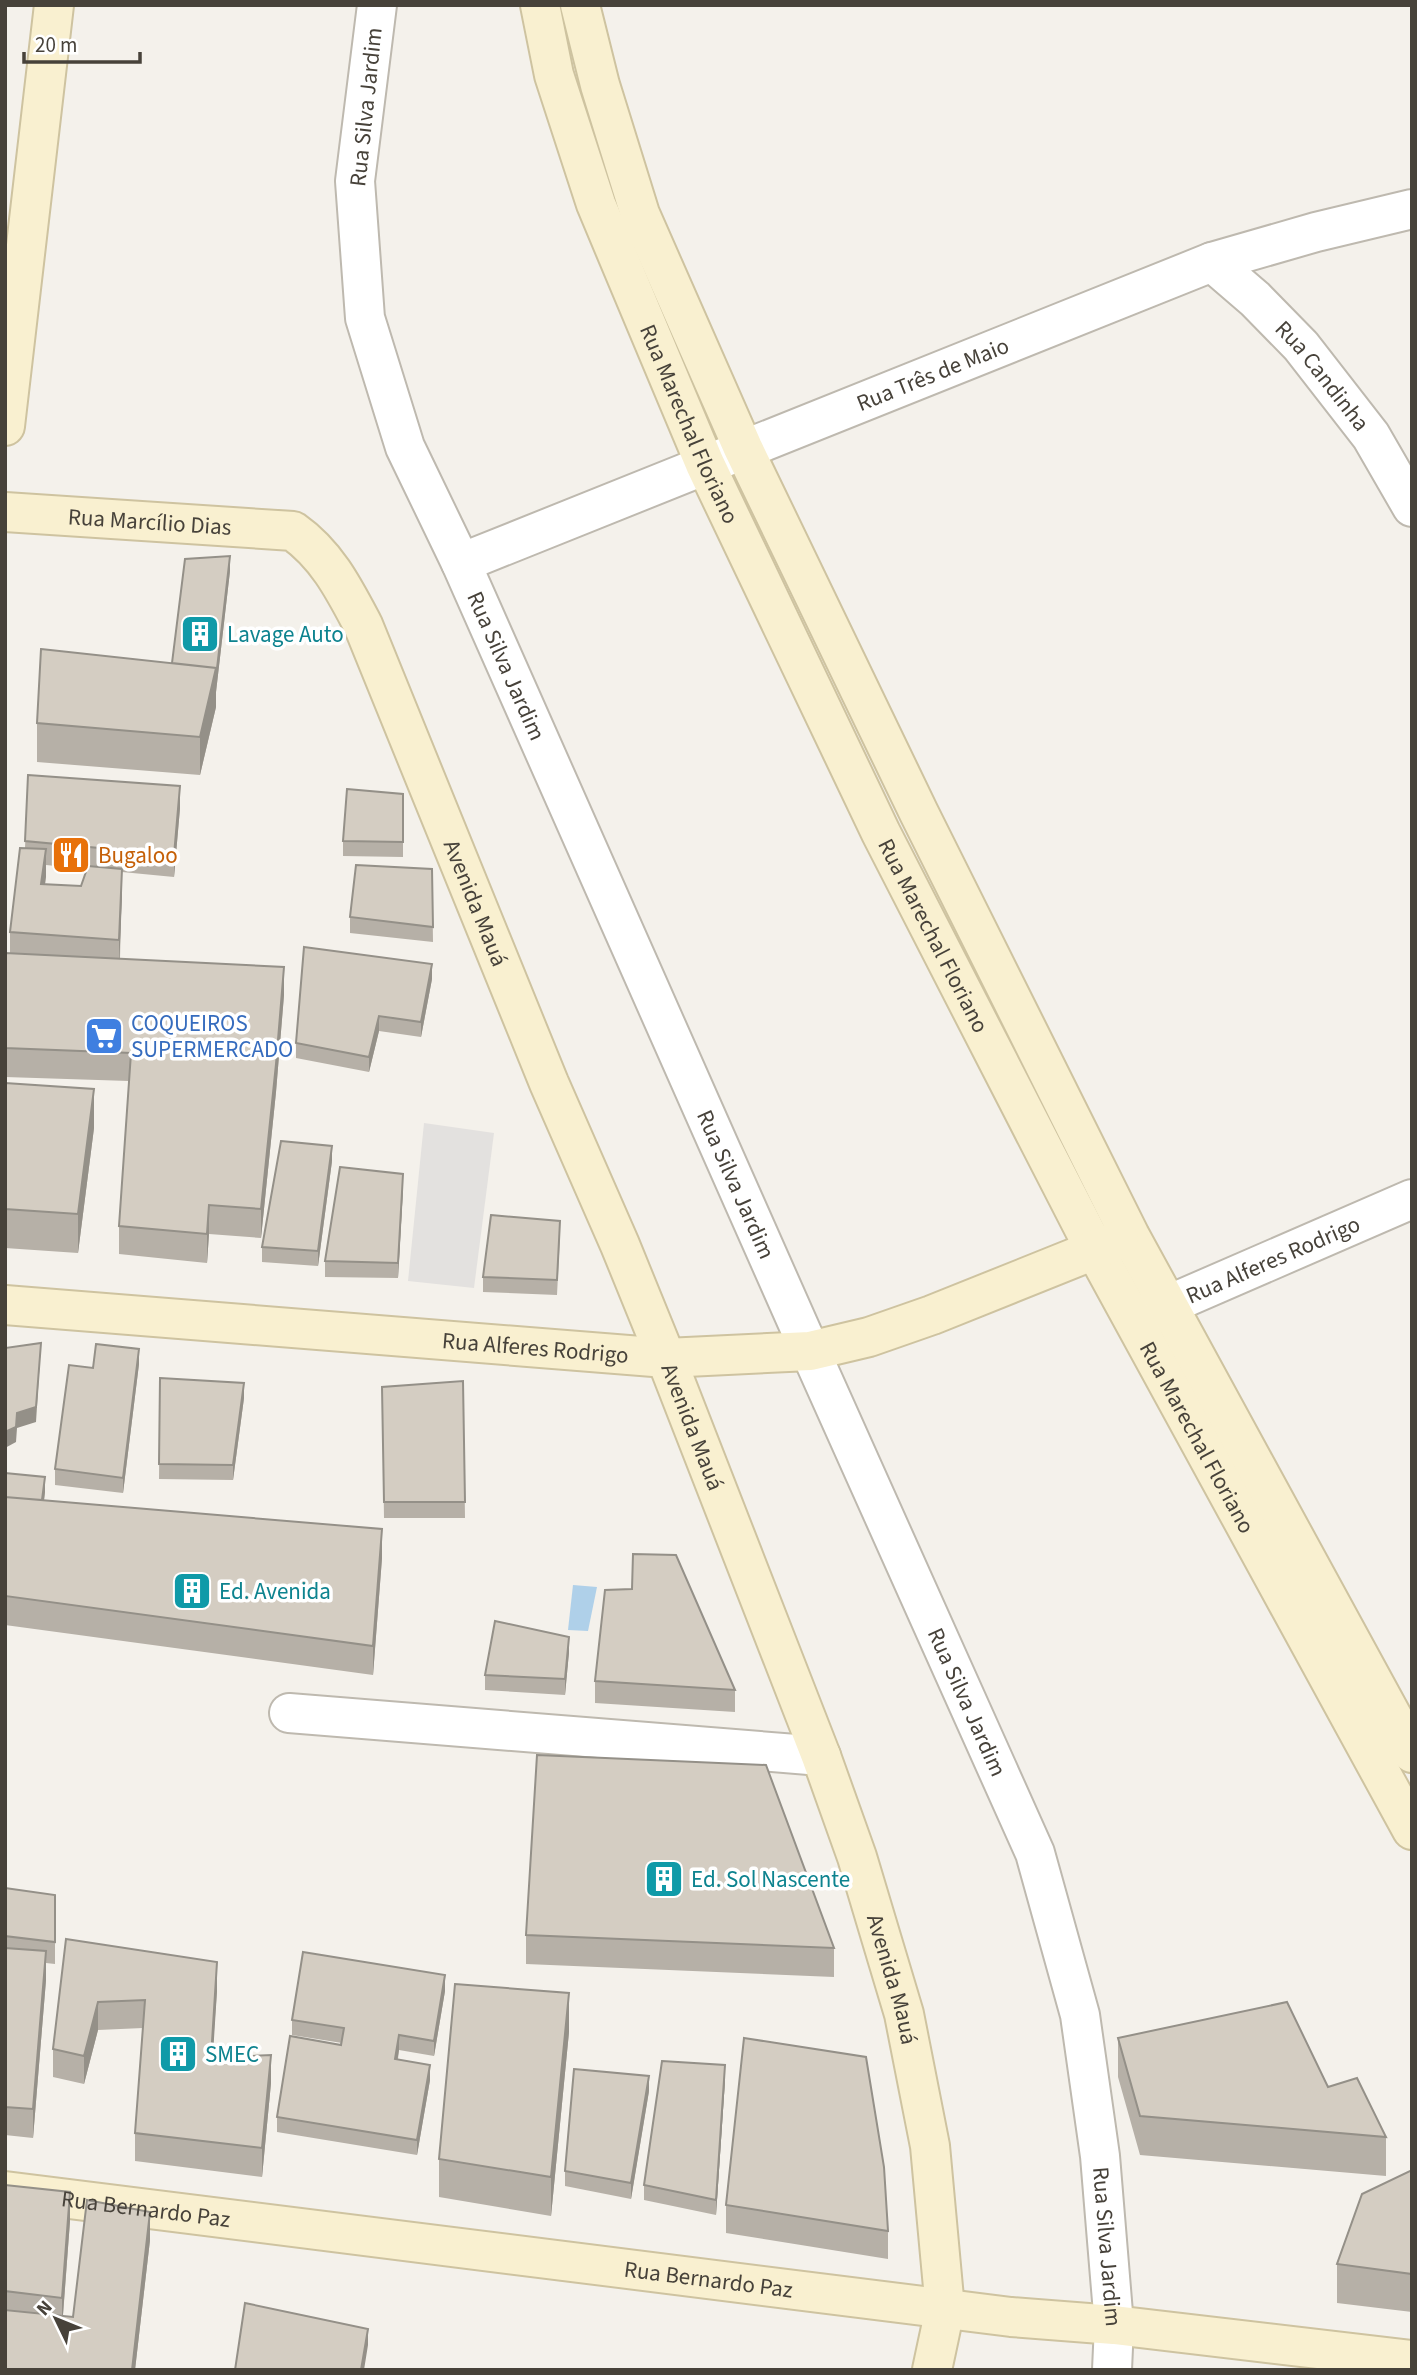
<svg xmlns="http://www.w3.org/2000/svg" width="1417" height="2375" font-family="'Source Sans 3',sans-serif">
<rect width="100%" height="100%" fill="#f4f1eb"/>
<path fill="#e3e1df" d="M424,1123l70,10 -20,155 -66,-7z"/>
<path fill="#afd0e9" d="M573,1585l24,2 -9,44 -20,-1z"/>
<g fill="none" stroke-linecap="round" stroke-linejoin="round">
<g stroke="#beb9af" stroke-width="42">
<g id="street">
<path id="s1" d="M377,5l-22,176 10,137 40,129 56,116 349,788 225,502 45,162 20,141 14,169 -2,45"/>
<path id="s2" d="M1212,262l43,37 46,47 70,90 41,71"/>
<path id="s3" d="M461,563l751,-301 104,-30 96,-23"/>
<path id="s4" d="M1138,1318l274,-119"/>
<path d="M289,1713l532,43"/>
</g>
</g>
<g stroke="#cec3a0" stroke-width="42">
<g id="secondary">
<path id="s5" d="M540,5l14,70 42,129 109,260 176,369 214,417 317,580"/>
<path d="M580,5l20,80 40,129 103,234 176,365 211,423 282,517"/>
<path d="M5,426l49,-421"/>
<path id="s6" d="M5,512l288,19c34,24 51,58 70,94l186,458 71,162 46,113 155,398 36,101 47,157 26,132 15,163 -13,61"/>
<path id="s7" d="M5,1305l661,53 144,-7 59,-14 63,-22 187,-75"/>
<path id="s8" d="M5,2191l1006,126 103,8 298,35"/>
</g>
</g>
<use href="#street" stroke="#fff" stroke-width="38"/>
<use href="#secondary" stroke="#f9f0d0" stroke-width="38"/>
</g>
<path fill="#b6b0a7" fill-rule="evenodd" d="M230,571l-14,121v15l-16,68 -163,-13v-39l135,-60z
M28,775l152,33 -6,69 -52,-5 -2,87 164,36 -8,97 -15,146 -52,-4 -2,29 -88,-9v-28l10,-145 -124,-4v-124h5v-21l15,-84zM46,865l41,4 -6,17 -36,-1z
M403,794v63l-60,-1v-15z
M432,869l1,73 -83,-9v-16z
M432,979l-11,58 -42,-6 -10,41 -73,-14v-15z
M5,1083l89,45 -16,125 -73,-5z
M332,1161l-14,105 -56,-4v-15z
M403,1189l-5,89 -73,-1v-16z
M560,1236l-3,59 -74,-3v-15z
M139,1364l-16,129 -68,-8v-16l38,-101z
M160,1378l84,20 -11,82 -74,-1z
M463,1381l2,137h-81l-2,-131z
M5,1473l40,19 -1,9 338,57 -9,117 -368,-50z
M569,1652l-4,43 -80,-5v-15z
M595,1681l140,9v22l-140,-9z
M5,1888l50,7v69l-9,-1v17l-13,158 -28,-3z
M526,1935l308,13v29l-308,-13z
M66,1939l151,52 -5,67 59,25 -9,94 -127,-16v-28l8,-105 -45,2 -14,54 -31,-7v-28z
M445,1991l-11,65 -35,-6 -1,9 32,21 -13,75 -140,-23v-15l64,-72 1,-2 -50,-8v-15z
M569,2032l-18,184 -112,-19v-38z
M1118,2038l210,49 58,50v39l-246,-21 -22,-78z
M725,2081l-9,134 -72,-15v-15z
M649,2091l-18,108 -66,-13v-15z
M1412,2170v142l-75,-9v-39z
M5,2185l65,36 -7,95 10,1 77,-77 -15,130h-130z
M726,2205l162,26v28l-162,-26z"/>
<path fill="#949088" d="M230,556v15l-14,121v15l-16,68v-38z
M180,786v22l-6,69v-22z
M46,849v28l-5,36v-29z
M122,869v28l-3,72v-29z
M432,964v15l-11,58v-15z
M284,967v28l-8,97 -15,146v-29z
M379,1016v15l-10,41v-15z
M94,1089v39l-16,125v-39z
M332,1146v15l-14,105v-15z
M403,1174v15l-5,89v-15z
M209,1205v29l-2,29v-29z
M41,1343l-5,79 -19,6 -1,14 -11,6v-16l12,-19z
M139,1349v15l-16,129v-15z
M244,1383v15l-11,82v-15z
M45,1477v15l-4,30v-15z
M382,1529v29l-9,117v-29z
M569,1637v15l-4,43v-16z
M46,1951v29l-13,158v-29z
M217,1962v29l-6,95v-28z
M445,1975v16l-11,65v-15z
M569,1993v39l-18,184v-39z
M98,2002v28l-14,54v-28z
M399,2035v15l-4,24v-15z
M271,2055v28l-9,94v-29z
M430,2065v15l-13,75v-15z
M725,2065v16l-9,134v-15z
M649,2076v15l-18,108v-16z
M70,2192v29l-8,106v-29z
M150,2212v28l-15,130h-3z
M368,2329v16l-4,25h-3z"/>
<path fill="#d4cdc2" stroke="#949088" stroke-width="2" d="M230,556l-14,121v-9l-44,-5 13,-104z
M41,649l175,19 -16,69 -163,-14z
M28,775l152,11 -6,69 -149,-14z
M347,789l56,5v48l-60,-1z
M20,848l26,1 -5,35 40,2 7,-20 34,3 -3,71 -109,-8z
M356,865l76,4 1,58 -83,-10z
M304,947l128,17 -11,58 -42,-6 -10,41 -73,-14z
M5,953l279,14 -8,97 -15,145 -52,-4 -2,29 -88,-8 12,-173 -126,-5z
M5,1083l89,6 -16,125 -73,-5z
M281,1141l51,5 -14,105 -56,-4z
M340,1167l63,7 -5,89 -73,-2z
M491,1215l69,6 -3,59 -74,-3z
M41,1343l-5,64 -19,6 -1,14 -11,5v-84z
M96,1344l43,5 -16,129 -68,-9 14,-104 24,3z
M160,1378l84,5 -11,82 -74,-1z
M463,1381l2,121h-81l-2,-115z
M5,1473l40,4 -3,23 -37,-3z
M5,1497l377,32 -9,117 -368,-50z
M633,1554l43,1 59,135 -140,-9 10,-91 27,-1z
M495,1621l74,16 -4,42 -80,-4z
M537,1755l229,10 68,183 -308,-13z
M5,1888l50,7v47l-50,-6z
M66,1939l151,23 -6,96 60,-3 -9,93 -127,-15 10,-133 -47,2 -14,54 -31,-7z
M5,1948l41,3 -13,158 -28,-2z
M303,1952l142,23 -11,66 -35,-6 -4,24 35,6 -13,75 -140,-23 13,-81 51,9 3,-17 -52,-8z
M455,1984l114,9 -18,184 -112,-18z
M1287,2002l41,85 29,-9 29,59 -246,-21 -22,-78z
M744,2038l122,19 18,110 4,64 -162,-26z
M662,2061l63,4 -9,135 -72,-15z
M574,2069l75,7 -18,107 -66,-12z
M1412,2170v104l-75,-10 25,-70z
M5,2185l65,7 -8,106 -57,-7z
M87,2200l63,12 -18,158h-127v-60l68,7z
M245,2303l123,26 -7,41h-126z"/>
<defs>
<g id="building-square" transform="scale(2.0125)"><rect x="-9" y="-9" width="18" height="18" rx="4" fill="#0f9aa8" stroke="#fff"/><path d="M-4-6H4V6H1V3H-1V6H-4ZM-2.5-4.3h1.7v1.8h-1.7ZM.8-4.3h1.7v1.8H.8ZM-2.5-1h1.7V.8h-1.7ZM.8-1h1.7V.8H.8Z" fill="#fff"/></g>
<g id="restaurant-square" transform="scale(2.0125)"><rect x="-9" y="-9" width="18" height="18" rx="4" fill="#e8710a" stroke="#fff"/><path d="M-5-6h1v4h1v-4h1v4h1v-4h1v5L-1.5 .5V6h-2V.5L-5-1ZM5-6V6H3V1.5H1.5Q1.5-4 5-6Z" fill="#fff"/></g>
<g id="supermarket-square" transform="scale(2.0125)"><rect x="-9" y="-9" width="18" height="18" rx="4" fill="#3f7fe0" stroke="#fff"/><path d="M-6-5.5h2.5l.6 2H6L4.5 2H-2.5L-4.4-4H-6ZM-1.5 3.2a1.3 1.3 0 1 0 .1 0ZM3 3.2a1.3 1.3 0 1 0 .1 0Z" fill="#fff"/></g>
</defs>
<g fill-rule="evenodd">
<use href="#building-square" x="200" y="634"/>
<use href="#restaurant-square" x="71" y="855"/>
<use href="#supermarket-square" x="104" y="1036"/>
<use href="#building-square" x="192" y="1591"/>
<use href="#building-square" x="664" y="1879"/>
<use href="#building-square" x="178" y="2054"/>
</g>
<g text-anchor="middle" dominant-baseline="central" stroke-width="7" stroke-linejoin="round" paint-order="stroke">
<g font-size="23" fill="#47423a" stroke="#fff">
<text transform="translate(366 107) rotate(-84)">Rua Silva Jardim</text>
<text stroke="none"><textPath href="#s3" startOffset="508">Rua Três de Maio</textPath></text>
<text stroke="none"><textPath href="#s2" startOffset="159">Rua Candinha</textPath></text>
<text stroke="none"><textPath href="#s5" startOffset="446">Rua Marechal Floriano</textPath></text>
<text stroke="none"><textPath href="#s6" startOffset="145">Rua Marcílio Dias</textPath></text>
<text stroke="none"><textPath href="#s1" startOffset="691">Rua Silva Jardim</textPath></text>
<text stroke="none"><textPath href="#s6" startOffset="707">Avenida Mauá</textPath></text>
<text stroke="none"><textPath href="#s5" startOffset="1013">Rua Marechal Floriano</textPath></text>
<text stroke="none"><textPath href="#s1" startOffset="1258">Rua Silva Jardim</textPath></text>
<text stroke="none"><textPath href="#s4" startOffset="147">Rua Alferes Rodrigo</textPath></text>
<text stroke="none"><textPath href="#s7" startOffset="532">Rua Alferes Rodrigo</textPath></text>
<text stroke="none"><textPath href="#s6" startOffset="1274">Avenida Mauá</textPath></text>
<text stroke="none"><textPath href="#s5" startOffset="1580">Rua Marechal Floriano</textPath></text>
<text stroke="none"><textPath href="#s1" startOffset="1825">Rua Silva Jardim</textPath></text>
<text stroke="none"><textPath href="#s6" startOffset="1862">Avenida Mauá</textPath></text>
<text stroke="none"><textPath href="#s8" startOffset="142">Rua Bernardo Paz</textPath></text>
<text stroke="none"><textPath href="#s1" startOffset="2392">Rua Silva Jardim</textPath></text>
<text stroke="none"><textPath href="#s8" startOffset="709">Rua Bernardo Paz</textPath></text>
</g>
<g font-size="23" fill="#0d838f" stroke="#fff" text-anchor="start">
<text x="227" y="634">Lavage Auto</text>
<text x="219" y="1591">Ed. Avenida</text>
<text x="691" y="1879">Ed. Sol Nascente</text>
<text x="205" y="2054">SMEC</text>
</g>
<g font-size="23" fill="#c56008" stroke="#fff" text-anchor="start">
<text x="98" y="855">Bugaloo</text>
</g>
<g font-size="23" fill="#366cbe" stroke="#fff" text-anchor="start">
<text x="131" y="1023">COQUEIROS<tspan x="131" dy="26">SUPERMERCADO</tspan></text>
</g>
</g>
<rect width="1417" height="2375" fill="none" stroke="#47423a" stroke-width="14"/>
<g transform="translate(56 2319) rotate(313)" stroke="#ffffff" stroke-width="5" paint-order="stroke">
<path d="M0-5L12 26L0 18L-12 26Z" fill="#47423a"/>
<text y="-10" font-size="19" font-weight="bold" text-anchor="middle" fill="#47423a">N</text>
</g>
<path d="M24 52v10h116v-10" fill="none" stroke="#47423a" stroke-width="3.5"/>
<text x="35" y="52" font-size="21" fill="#47423a" stroke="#ffffff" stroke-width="5" paint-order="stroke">20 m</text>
</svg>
